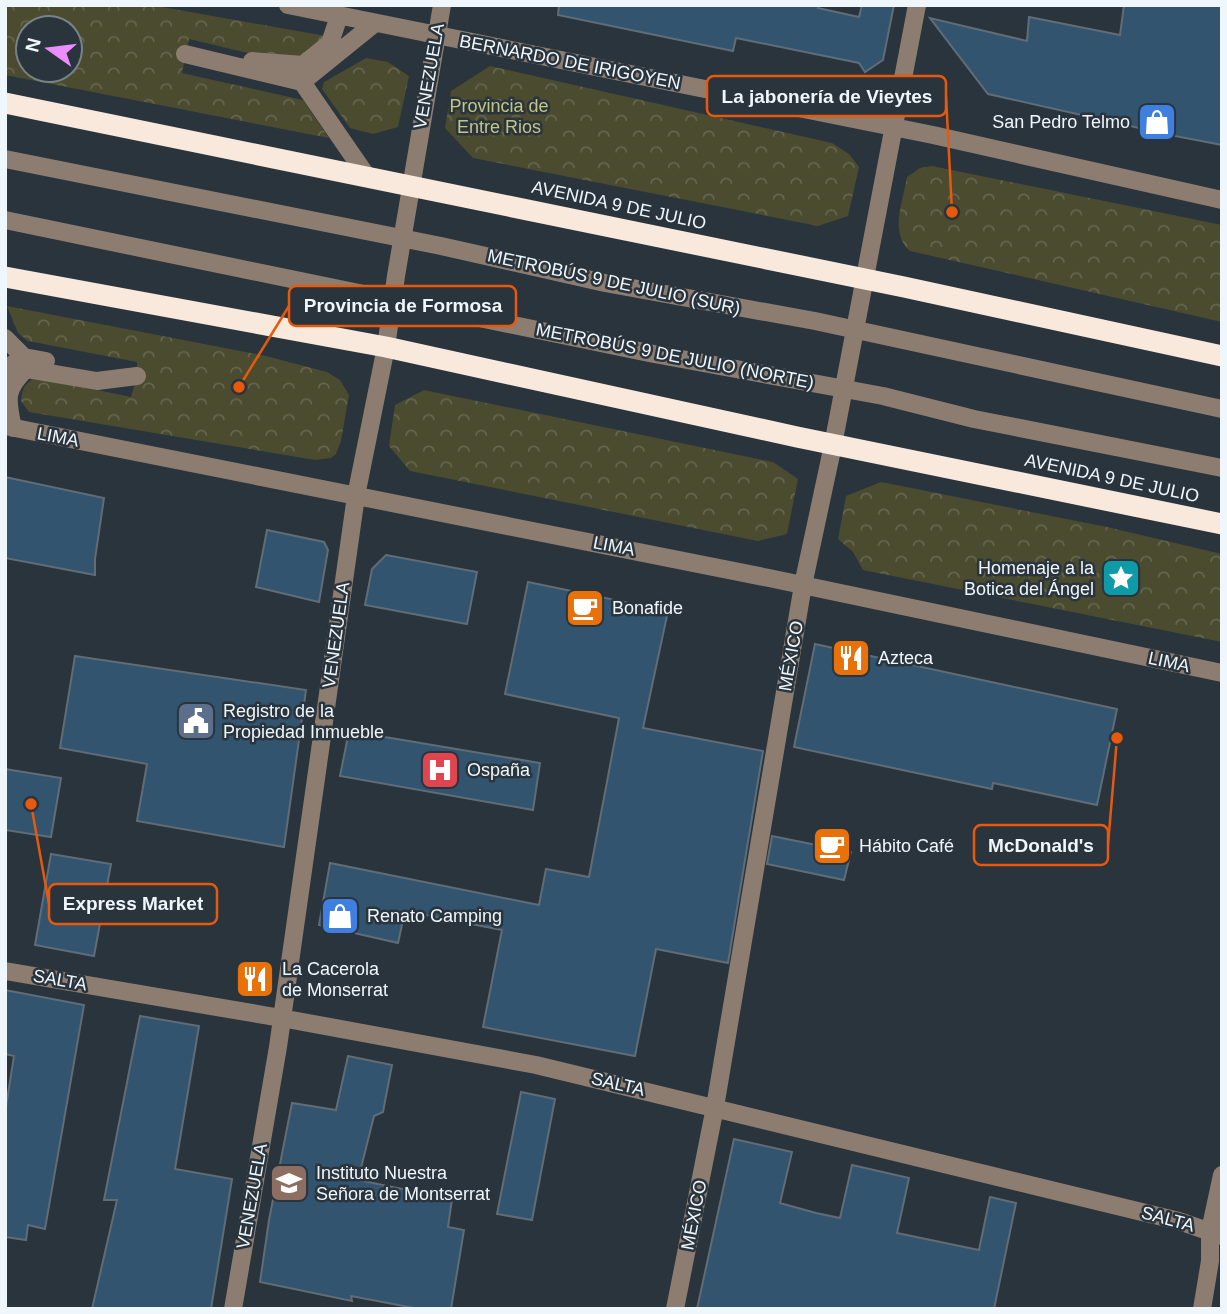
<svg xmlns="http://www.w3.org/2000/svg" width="1227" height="1314" font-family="Helvetica,sans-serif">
<defs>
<pattern id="park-crowns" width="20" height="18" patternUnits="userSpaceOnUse" patternTransform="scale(1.75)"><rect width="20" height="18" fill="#4a4b2f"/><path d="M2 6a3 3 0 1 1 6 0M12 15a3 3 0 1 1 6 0" fill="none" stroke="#64664e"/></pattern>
</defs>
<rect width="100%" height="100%" fill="#29343d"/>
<path fill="url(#park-crowns)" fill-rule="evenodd" d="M5,5h146l186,33 -18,12 -33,12 -97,-23 -7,34 121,27 26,38 -324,-63zM28,28h42v42h-42z
M366,58l22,4 21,14 -11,51 -25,7 -23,-6 -28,-39 2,-7z
M490,66l342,77 17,11 10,13 -11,49 -30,10 -345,-68 -28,-30 6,-37z
M932,166l290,59v97l-312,-71c-21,-18 -7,-50 -3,-74l13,-9z
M7,306l259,50 61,16 13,8 9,15 -8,46 -5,13 -5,4 -16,2 -286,-48 -8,-11c1,-13 4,-17 14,-24l96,20 6,-21v-14l-109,-21 -10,-8z
M424,390l349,72 25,17 -11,55 -29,7 -348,-70 -21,-25 6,-41z
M881,482l226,45 115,27v88l-359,-72 -10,-18 -15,-13 8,-43z"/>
<path fill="#32546f" stroke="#606c76" stroke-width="2" d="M559,5h260l-1,3 41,9 3,-12h32l-11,55 -18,12 -6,-9 -123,-25 -3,13 -175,-36z
M1124,5h98v140l-52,-10 -182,-41 -58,-76 97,23 2,-24 91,18z
M5,477l99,21 -9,61v16l-90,-17z
M267,530l57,12 4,8 -9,52 -63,-15z
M386,555l91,17 -10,52 -102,-19 7,-36z
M528,582l140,29 -25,117 120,23 -35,212 -72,-14 -21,107 -152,-29 19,-97 -97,-19 -7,32 -79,-18 11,-62 209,42 7,-36 43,8 30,-159 -114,-24z
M815,644l302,65 -20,96 -104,-22 -1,6 -198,-42z
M75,656l231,34 -22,157 -147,-26 10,-57 -87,-16z
M349,731l191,32 -7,47 -193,-34z
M5,769l56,9 -10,59 -46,-7z
M772,836l79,16 -7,28 -77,-16z
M51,854l60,10 -17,92 -59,-11z
M5,990l79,15 -39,224 -17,-4 -2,15 -21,-3v-124l9,-57 -9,-2z
M140,1016l59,10 -24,143 57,10 -21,130h-119l25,-109h-13z
M348,1056l44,9 -9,47 -9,4 -16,64 94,19 -4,28 16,3 -13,79h-32l-68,-13 1,5 -92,-19 9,-62 23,-117 44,7z
M521,1092l34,7 -23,121 -35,-6z
M734,1139l58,13 -12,51 36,10 24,5 12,-53 57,13 -12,55 82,17 11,-53 26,6 -22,106h-297z"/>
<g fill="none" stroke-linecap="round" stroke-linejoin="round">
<path stroke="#8d7d71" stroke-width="18" d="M288,5l645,130 289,65
M185,54l117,28 64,93
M252,61l51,4 27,-22 9,-27
M302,82l73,-59
M5,159l436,87 164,37 210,38 407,88
M5,220l644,133 234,43 91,23 248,49
M5,338l19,19 22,4
M5,369l19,-12
M5,426l764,152 453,95
M13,428c-6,-28 -9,-38 13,-59l71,12 40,-5
M5,971l276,47 255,47 643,156 43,15
M233,1309l45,-262 78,-551 30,-149 10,-71 46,-271
M675,1309l40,-202 88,-522 30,-140 84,-440
M1202,1309l8,-48v-30l12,-56"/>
<path stroke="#f9e9dd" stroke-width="21" d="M5,103l899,184 318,69
M5,277l381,70 411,90 425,87"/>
</g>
<defs>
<g id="shop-square" transform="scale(2.0125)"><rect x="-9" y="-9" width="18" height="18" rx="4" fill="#3f7fe0" stroke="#29343d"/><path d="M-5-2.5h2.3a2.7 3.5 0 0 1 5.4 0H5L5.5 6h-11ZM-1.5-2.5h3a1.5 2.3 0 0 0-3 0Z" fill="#fff"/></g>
<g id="sight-square" transform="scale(2.0125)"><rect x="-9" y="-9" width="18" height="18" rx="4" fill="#0f9aa8" stroke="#29343d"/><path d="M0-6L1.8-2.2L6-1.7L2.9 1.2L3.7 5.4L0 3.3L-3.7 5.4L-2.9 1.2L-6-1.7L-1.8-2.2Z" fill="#fff"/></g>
<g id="cafe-square" transform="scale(2.0125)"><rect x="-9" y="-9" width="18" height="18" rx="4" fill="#e8710a" stroke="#29343d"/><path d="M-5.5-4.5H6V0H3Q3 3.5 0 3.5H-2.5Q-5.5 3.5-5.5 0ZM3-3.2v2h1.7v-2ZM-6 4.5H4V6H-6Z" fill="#fff"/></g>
<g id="restaurant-square" transform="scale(2.0125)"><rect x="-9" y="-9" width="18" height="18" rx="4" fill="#e8710a" stroke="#29343d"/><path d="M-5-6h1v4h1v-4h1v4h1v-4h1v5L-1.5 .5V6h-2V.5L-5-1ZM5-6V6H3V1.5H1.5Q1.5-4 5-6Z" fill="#fff"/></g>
<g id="civic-square" transform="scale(2.0125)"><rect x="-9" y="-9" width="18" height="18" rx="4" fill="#5c6f8a" stroke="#29343d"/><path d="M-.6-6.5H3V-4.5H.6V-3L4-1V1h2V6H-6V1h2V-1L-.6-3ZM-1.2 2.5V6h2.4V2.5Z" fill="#fff"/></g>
<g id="hospital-square" transform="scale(2.0125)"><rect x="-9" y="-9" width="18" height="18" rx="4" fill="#e0444e" stroke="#29343d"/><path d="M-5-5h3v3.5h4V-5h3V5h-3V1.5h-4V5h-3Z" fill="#fff"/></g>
<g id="school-square" transform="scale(2.0125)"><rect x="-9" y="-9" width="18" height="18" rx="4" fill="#8d6e63" stroke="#29343d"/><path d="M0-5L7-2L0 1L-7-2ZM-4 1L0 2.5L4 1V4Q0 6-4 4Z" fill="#fff"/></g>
</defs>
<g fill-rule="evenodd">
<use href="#shop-square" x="1157" y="122"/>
<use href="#sight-square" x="1121" y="578"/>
<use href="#cafe-square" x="585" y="608"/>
<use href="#restaurant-square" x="851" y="658"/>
<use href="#civic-square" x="196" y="721"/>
<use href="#hospital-square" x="440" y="770"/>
<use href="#cafe-square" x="832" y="846"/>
<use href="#shop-square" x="340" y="916"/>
<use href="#restaurant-square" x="255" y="979"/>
<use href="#school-square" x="289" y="1183"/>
</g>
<g text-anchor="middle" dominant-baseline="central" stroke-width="5" stroke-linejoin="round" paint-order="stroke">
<g font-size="18" fill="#eff6fc" stroke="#29343d">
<text transform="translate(570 62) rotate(11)">BERNARDO DE IRIGOYEN</text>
<text transform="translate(429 76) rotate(-80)">VENEZUELA</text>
<text transform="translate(619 205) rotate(12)">AVENIDA 9 DE JULIO</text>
<text transform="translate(614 282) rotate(12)">METROBÚS 9 DE JULIO (SUR)</text>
<text transform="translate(675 356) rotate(11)">METROBÚS 9 DE JULIO (NORTE)</text>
<text transform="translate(58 437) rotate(11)">LIMA</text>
<text transform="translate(1112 478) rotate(12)">AVENIDA 9 DE JULIO</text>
<text transform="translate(614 546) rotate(11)">LIMA</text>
<text transform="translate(336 635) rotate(-82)">VENEZUELA</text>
<text transform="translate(791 656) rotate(-80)">MÉXICO</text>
<text transform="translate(1169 662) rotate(12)">LIMA</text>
<text transform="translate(60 980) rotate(10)">SALTA</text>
<text transform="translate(618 1084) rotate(13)">SALTA</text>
<text transform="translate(252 1196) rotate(-80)">VENEZUELA</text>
<text transform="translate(694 1215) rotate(-79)">MÉXICO</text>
<text transform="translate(1168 1219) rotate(15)">SALTA</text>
</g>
<g font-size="18" fill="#c2c681" stroke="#29343d">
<text x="499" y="106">Provincia de<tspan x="499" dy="21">Entre Rios</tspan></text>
</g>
<g font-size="18" fill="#eff6fc" stroke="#29343d" text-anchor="start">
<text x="1130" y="122" text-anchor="end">San Pedro Telmo</text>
<text x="1094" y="568" text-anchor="end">Homenaje a la<tspan x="1094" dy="21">Botica del Ángel</tspan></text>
<text x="612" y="608">Bonafide</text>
<text x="878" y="658">Azteca</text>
<text x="223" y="711">Registro de la<tspan x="223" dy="21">Propiedad Inmueble</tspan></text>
<text x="467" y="770">Ospaña</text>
<text x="859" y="846">Hábito Café</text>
<text x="367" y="916">Renato Camping</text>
<text x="282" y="969">La Cacerola<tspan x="282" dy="21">de Monserrat</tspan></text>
<text x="316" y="1173">Instituto Nuestra<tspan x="316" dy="21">Señora de Montserrat</tspan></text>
</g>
</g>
<path fill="none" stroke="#e8590c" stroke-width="2.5" d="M952 212L946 96M239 387L289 306M1117 738L1108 845M31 804L49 904"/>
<g fill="#e8590c" stroke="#29343d" stroke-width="2.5">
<circle cx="952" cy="212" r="7"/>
<circle cx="239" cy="387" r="7"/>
<circle cx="1117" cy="738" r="7"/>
<circle cx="31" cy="804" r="7"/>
</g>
<g fill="#29343d" stroke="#e8590c" stroke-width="2.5">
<rect x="707" y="76" width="239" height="40" rx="7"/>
<rect x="289" y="286" width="227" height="40" rx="7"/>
<rect x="974" y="825" width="134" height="40" rx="7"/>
<rect x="49" y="884" width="168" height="40" rx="7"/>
</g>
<g font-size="19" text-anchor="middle" font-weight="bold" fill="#eff6fc">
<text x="827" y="103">La jabonería de Vieytes</text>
<text x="403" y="312">Provincia de Formosa</text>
<text x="1041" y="852">McDonald's</text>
<text x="133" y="910">Express Market</text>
</g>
<rect width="1227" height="1314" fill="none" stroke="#eff6fc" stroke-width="14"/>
<g transform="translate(49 49) rotate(284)"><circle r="33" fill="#29343d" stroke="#788289" stroke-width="2"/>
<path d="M0-5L12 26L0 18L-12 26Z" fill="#eb8dfc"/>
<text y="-10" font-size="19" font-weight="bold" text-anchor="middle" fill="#eff6fc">N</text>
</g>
</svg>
